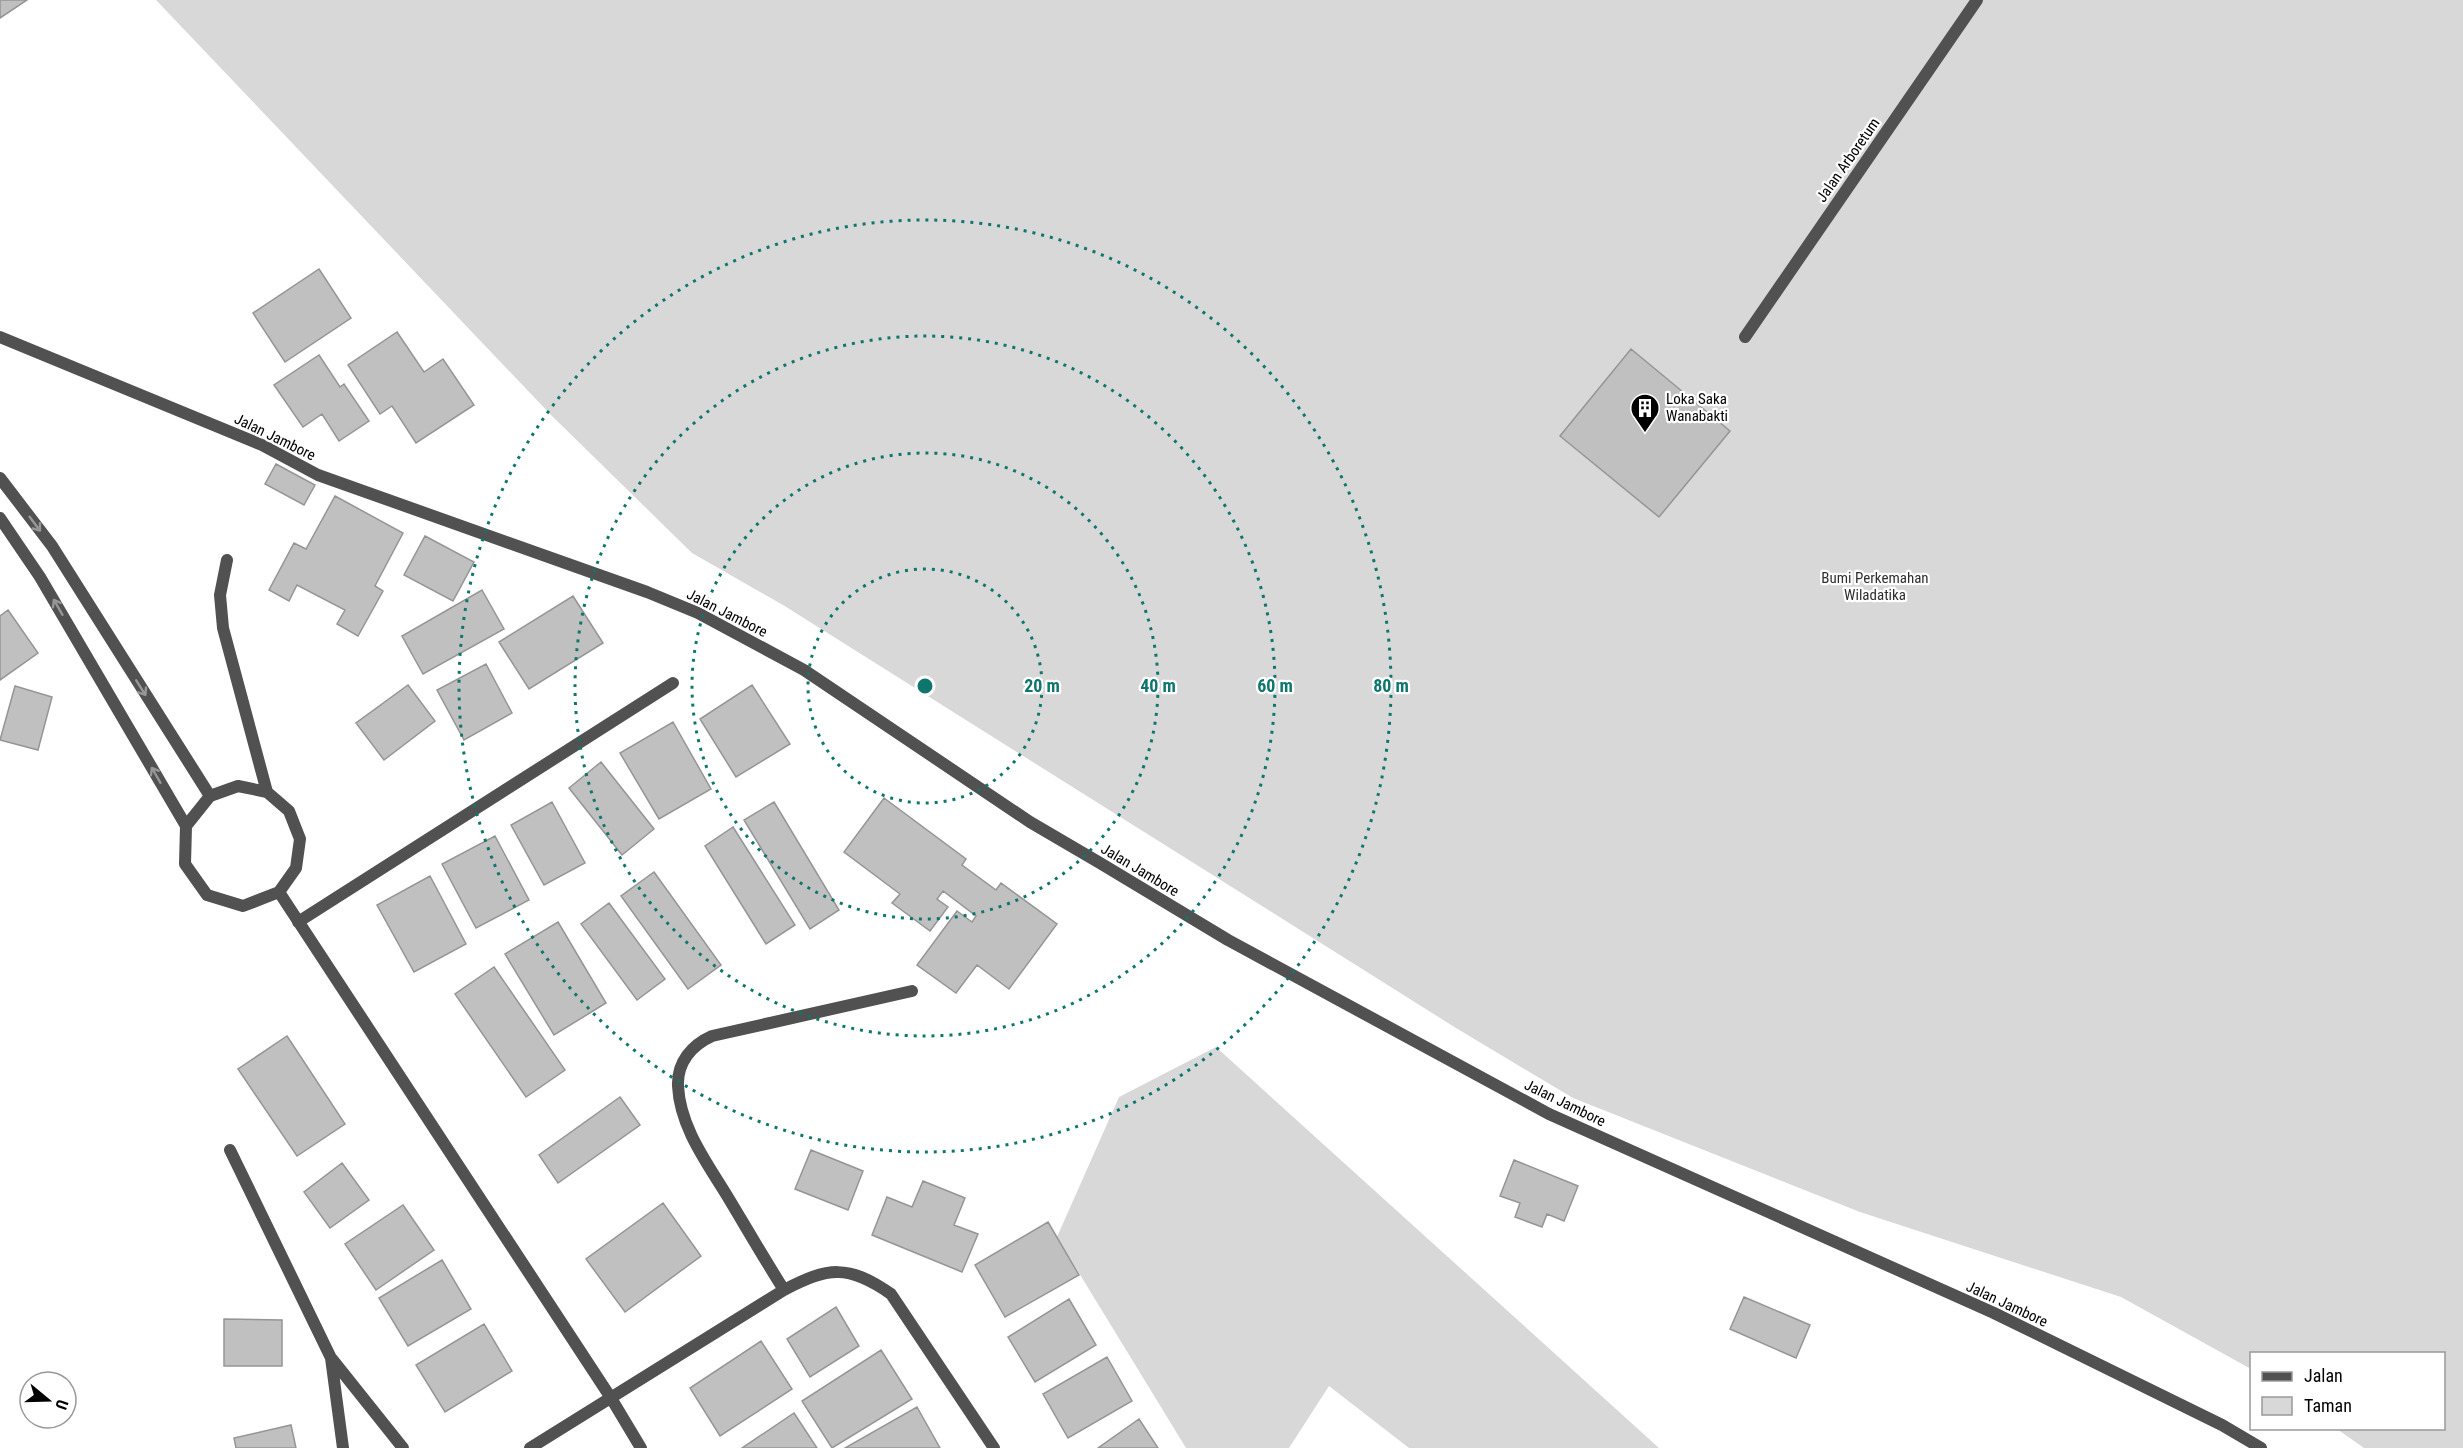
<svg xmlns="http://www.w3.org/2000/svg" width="2463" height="1448" font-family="'Roboto Condensed',sans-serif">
<rect width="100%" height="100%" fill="#fff"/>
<path fill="#d8d8d8" d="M156,0h2307v1448h-99l-27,-19 107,-1v-74h-192l-1,15 -130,-72 -261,-85 -287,-114 -117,-70 -673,-423 -91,-52 -141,-138z
M1216,1047l443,401h-250l-80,-62 -40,62h-103l-129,-211 62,-140z"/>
<path fill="#c0c0c0" stroke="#959595" stroke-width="1.5" d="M0,0h27l-27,18z
M319,269l32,49 -66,44 -32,-49z
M397,332l27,40 19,-13 31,46 -58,38 -24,-37 -12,8 -32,-49z
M1631,349l99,82 -71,86 -99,-81z
M319,355l21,32 4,-3 25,37 -30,20 -17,-27 -19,13 -29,-42z
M276,464l39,21 -11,20 -39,-21z
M335,496l68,37 -28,53 8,5 -25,45 -21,-12 8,-14 -48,-25 -8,16 -20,-11 25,-47 12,6z
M425,536l49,26 -21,39 -49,-26z
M482,590l22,39 -81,45 -21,-38z
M573,596l30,47 -74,46 -30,-47z
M8,610l30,43 -38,27v-64z
M486,664l26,49 -48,27 -27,-50z
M408,685l27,36 -51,39 -28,-37z
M752,685l38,59 -54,33 -36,-58z
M15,686l37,11 -14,53 -38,-10z
M673,722l38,67 -52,30 -39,-66z
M601,762l53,67 -32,26 -53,-67z
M884,798l82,61 -4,6 34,25 5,-7 56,41 -48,65 -32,-24 -21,28 -39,-28 40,-54 15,11 4,-6 -33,-25 -6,8 11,8 -18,24 -38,-28 8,-9 -56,-42z
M552,802l33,61 -41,22 -33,-60z
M774,802l65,108 -29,19 -66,-109z
M733,827l62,98 -29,19 -61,-98z
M495,836l34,64 -53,28 -34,-64z
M654,872l67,93 -33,24 -67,-93z
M430,876l36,68 -52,28 -37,-67z
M609,903l56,76 -28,21 -56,-76z
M558,922l48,81 -52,32 -49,-81z
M494,967l71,103 -39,27 -71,-103z
M287,1036l58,88 -48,32 -59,-87z
M620,1097l20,28 -82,58 -19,-28z
M811,1150l52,21 -15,39 -53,-21z
M1514,1160l64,26 -14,35 -17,-7 -5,13 -27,-10 5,-14 -20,-7z
M342,1163l27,37 -39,28 -26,-36z
M923,1181l42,17 -11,27 24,9 -16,38 -90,-37 15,-38 25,10z
M663,1203l38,53 -76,56 -39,-53z
M403,1205l31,45 -58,40 -31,-46z
M1048,1222l31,53 -74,42 -30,-52z
M442,1260l29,49 -63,37 -29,-48z
M1744,1297l66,28 -14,33 -66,-29z
M1069,1299l27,46 -61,37 -27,-45z
M836,1307l23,39 -49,31 -23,-38z
M224,1319l58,1v46h-58z
M484,1324l28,47 -67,41 -29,-47z
M761,1341l31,48 -72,47 -30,-48z
M881,1350l31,49 -80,49 -30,-47z
M1107,1357l25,44 -64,37 -25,-44z
M917,1407l23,41h-95z
M794,1413l23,35h-75z
M1139,1419l19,29h-60z
M291,1425l5,23h-60l-2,-10z"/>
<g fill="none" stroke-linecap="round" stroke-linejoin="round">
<path stroke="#515151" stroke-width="12" d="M1745,337l232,-337"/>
<path stroke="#515151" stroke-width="12" d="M0,337l262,108 56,30 329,117 51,21 106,57 226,152 70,41 128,77 321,174 445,199 228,112 39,23
M0,478l52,68 158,250
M0,518l40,59 146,249
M227,560l-7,35 3,33 44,164
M238,786l29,6 22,19 11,28 -4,29 -17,24 -36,14 -36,-11 -22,-31 1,-38 24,-30z
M279,892l332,506 30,50
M298,922l375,-239
M230,1150l101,208 12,90
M784,1290c-19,-30 -37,-61 -55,-91 -21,-35 -49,-71 -51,-113 -1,-24 14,-41 34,-50l200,-45
M332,1359l71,89
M530,1448l254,-158c44,-23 64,-26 107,4l103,154"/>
</g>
<defs><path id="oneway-shaft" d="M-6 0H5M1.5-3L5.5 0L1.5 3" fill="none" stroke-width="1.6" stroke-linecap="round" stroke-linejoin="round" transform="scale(1.5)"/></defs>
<g stroke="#979797">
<use href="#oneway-shaft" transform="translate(35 524) rotate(53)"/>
<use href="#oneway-shaft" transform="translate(58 607) rotate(-120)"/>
<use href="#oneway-shaft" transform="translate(141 688) rotate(58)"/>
<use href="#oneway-shaft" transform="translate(156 775) rotate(-120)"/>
</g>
<g fill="none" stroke="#0f766e" stroke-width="3" stroke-dasharray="3 6">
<circle cx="925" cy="686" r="117"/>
<circle cx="925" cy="686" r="233"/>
<circle cx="925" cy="686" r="350"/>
<circle cx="925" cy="686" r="466"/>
</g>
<defs>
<g id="building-pin" transform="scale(1.5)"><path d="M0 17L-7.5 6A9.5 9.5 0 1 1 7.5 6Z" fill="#000" stroke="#fff"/><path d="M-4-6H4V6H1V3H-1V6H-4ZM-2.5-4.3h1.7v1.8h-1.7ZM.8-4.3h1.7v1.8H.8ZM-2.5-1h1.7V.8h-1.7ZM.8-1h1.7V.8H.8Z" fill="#fff"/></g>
</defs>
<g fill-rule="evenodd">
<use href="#building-pin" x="1645" y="408"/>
</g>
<g text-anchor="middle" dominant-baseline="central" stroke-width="4.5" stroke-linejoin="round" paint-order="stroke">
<g font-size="15" fill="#000" stroke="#fff">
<text transform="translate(1848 160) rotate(-55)">Jalan Arboretum</text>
<text transform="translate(275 437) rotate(26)">Jalan Jambore</text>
<text transform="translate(727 613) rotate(27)">Jalan Jambore</text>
<text transform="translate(1140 870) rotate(31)">Jalan Jambore</text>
<text transform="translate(1565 1103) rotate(26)">Jalan Jambore</text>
<text transform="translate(2007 1304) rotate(25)">Jalan Jambore</text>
</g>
<g font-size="15" fill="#000" stroke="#fff" text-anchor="start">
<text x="1666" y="399">Loka Saka<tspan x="1666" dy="17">Wanabakti</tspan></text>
</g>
<g font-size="15" fill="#2f2f2f" stroke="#fff">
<text x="1875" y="578">Bumi Perkemahan<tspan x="1875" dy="17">Wiladatika</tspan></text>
</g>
</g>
<circle cx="925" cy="686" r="9" fill="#0f766e" stroke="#fff" stroke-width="3"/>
<g font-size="18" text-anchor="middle" font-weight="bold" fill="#0f766e" stroke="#fff" stroke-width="4.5" stroke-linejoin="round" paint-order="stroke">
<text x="1042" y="692">20 m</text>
<text x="1158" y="692">40 m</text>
<text x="1275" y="692">60 m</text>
<text x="1391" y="692">80 m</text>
</g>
<rect x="2250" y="1352" width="195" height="78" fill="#ffffff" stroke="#999999" stroke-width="1.5"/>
<rect x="2262" y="1372" width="30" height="9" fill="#515151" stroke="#999999" stroke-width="1.5"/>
<text x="2304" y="1382" font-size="18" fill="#000000">Jalan</text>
<rect x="2262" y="1397" width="30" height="18" fill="#d8d8d8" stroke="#999999" stroke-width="1.5"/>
<text x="2304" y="1412" font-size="18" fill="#000000">Taman</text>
<g transform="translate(48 1400) rotate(109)"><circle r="28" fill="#ffffff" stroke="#999999" stroke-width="1.5"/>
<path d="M0-4.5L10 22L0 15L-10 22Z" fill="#000000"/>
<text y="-9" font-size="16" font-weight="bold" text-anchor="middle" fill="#000000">U</text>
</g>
</svg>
